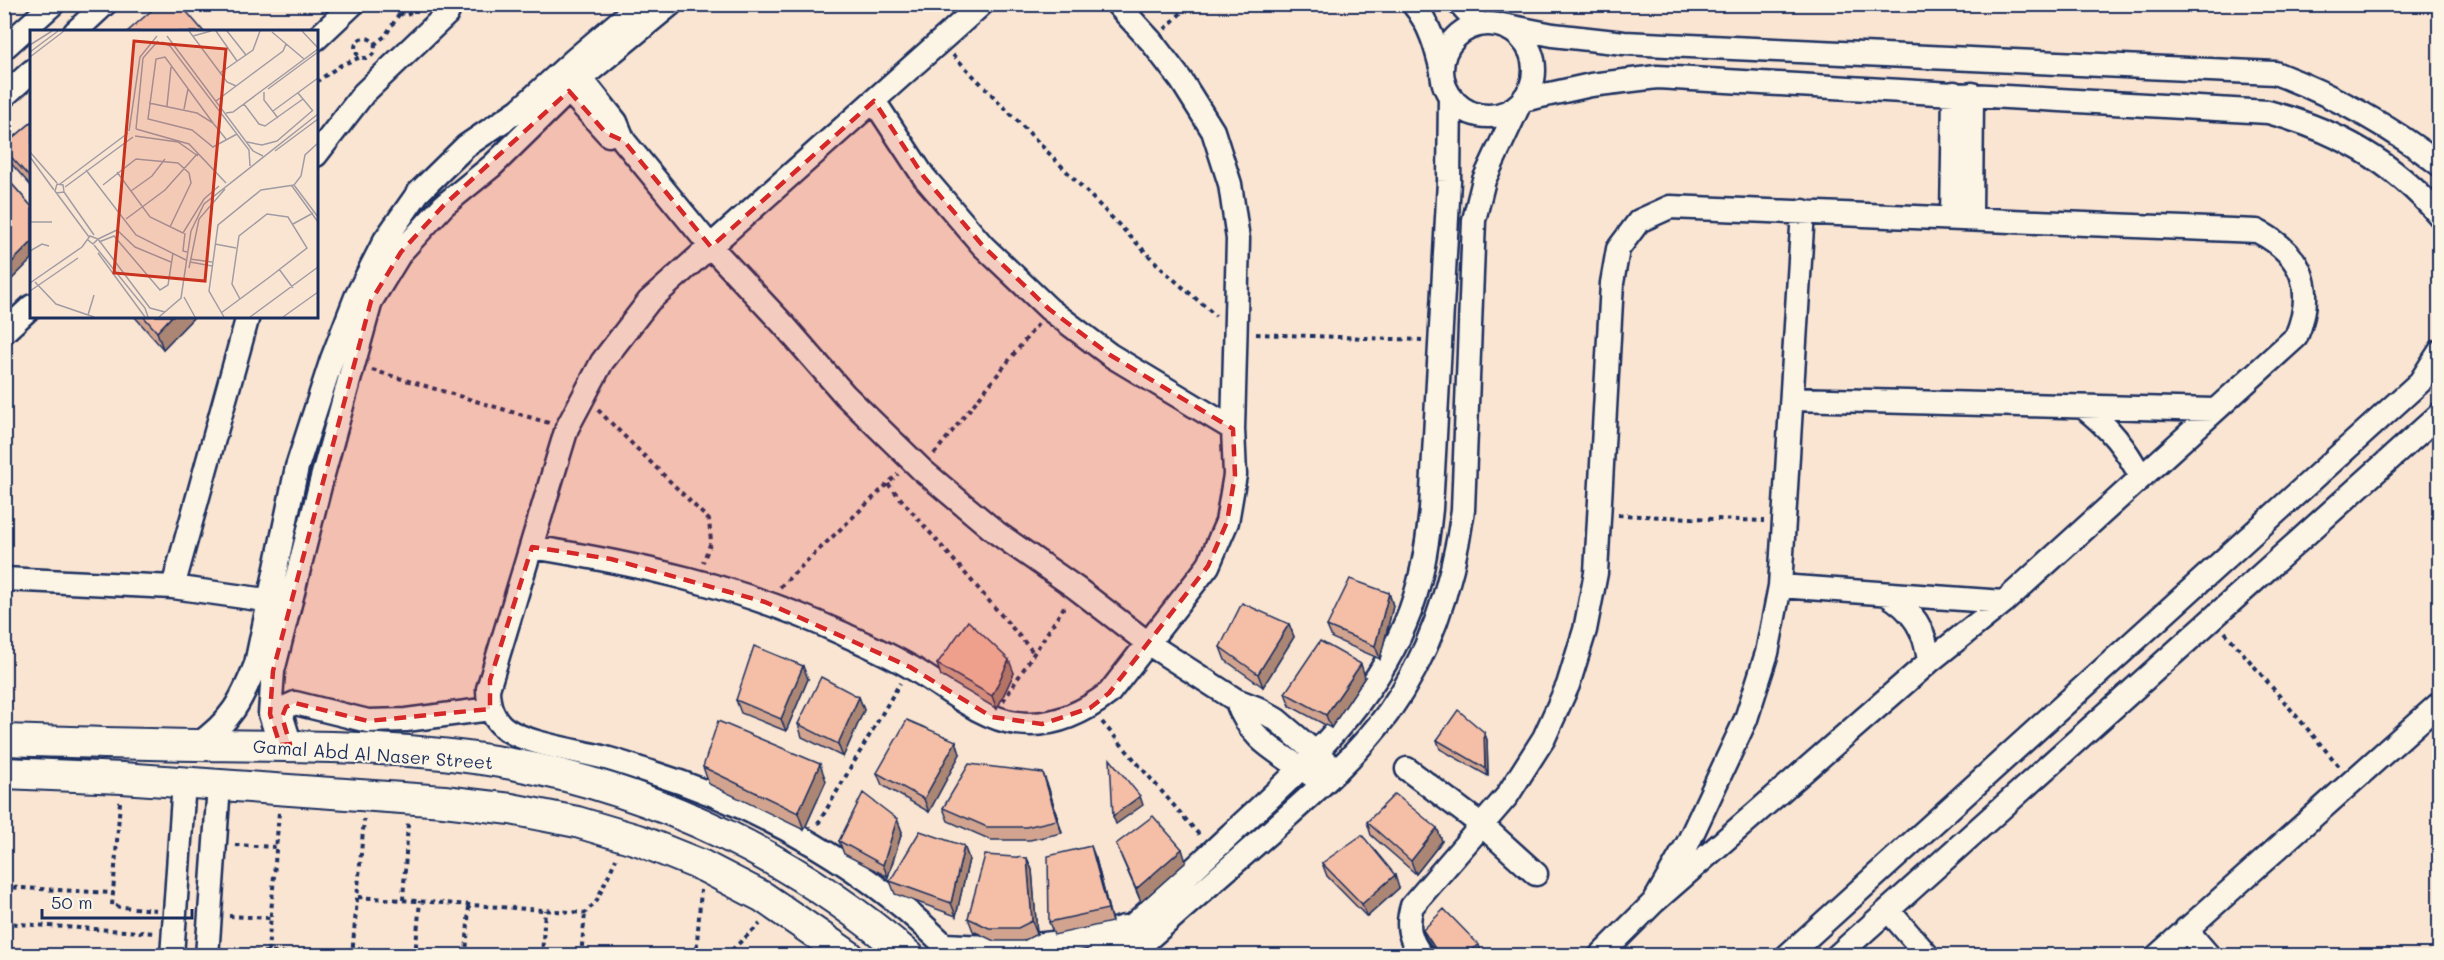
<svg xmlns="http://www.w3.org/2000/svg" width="2444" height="960" font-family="Mali,sans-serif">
<rect width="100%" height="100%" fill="#fae5d2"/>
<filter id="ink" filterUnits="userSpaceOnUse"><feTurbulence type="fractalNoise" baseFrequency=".0167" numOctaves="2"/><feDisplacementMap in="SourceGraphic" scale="12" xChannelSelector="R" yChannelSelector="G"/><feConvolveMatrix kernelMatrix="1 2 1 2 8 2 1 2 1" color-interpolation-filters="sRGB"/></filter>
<g filter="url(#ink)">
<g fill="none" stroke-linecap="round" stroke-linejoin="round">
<g stroke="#1b2f5e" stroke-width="27">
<path id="minor" d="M1413,4c17,20 23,43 29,67
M1460,4l19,20
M1442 70a46 46 0 1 1 92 0a46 46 0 1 1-92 0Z
M1502,25l51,10 71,8 651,30c60,23 114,52 165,92
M75,32l30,-28
M316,39l37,-35
M4,48l49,-44
M581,78l35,44 8,19 87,106 72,77 62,71 77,75 75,63 79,55 73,56 87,56 21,8 20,12 60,51
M569,91l40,44
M4,96l28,-25
M1523,100l68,-15 66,-8 611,35c70,19 123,48 172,104
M874,101l50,76 59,69 66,63 61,46 123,74
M316,155l48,-62 83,-79 4,-10
M1952,218l2,-125
M1971,218l1,-124
M4,332l28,-26
M1793,399l421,11
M2083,407c26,20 43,41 58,70
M532,547c106,17 209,40 307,85 24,11 50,22 73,36 31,18 69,51 105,55 35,5 65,-9 92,-30l99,-127 19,-44 8,-47 -2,-46 5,-190 -8,-55 -17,-53 -32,-51 -30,-39 -34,-37
M4,579l169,8 85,12 12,-1
M1780,586l224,16
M173,587l75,-271
M1886,594c27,16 40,36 43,68
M1236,700c16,44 42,51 78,77
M288,736l-6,-19 4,-10 9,-4 73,18 38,-1 84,-11
M197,745c34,-24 44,-43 59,-81l41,-197 35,-108 24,-62 29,-57 33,-47 48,-47 53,-36 55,-50 66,-56
M280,745l-10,-31 3,-43 49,-193 49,-177 30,-49 43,-47 48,-39 93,-91 86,-71
M1407,769l76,57 53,48
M1888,910l40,46
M2186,929l23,27
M945,945c61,4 120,2 179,-18
M172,956l12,-174
M207,956l12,-171
M955,956c-82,-86 -193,-149 -305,-184 -16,-5 -32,-11 -48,-15 -27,-7 -74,-13 -96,-28 -14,-10 -18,-24 -18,-40l79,-261 35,-66 47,-61 333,-297
M1097,956c46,-38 88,-79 132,-120 67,-63 140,-125 176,-212 16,-37 22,-76 26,-115l18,-328 1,-85
M1129,956c47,-42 94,-83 141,-124 41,-37 85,-74 118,-119 43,-60 65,-131 75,-203l11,-290 10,-40 36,-77
M1422,956c-13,-17 -16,-30 -10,-50l95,-110 37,-58 24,-53 17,-55 11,-57 16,-290 6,-34 21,-28 31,-14 587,24c46,23 59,58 39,106l-292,265 -75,60 -275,240
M1600,956l54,-54 34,-59 58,-124 21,-66 13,-67 23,-375
M1787,956l633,-574 20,-31
M1837,956l603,-542
M2157,956l283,-253"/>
</g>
<g stroke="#1b2f5e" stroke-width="34">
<path id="major" d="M4,740c64,2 128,4 192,5 105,1 213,0 316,19 148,28 283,94 397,192
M4,773l118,5 322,23 67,8 66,13 64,19 62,25 60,31 86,59"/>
</g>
<path stroke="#1b2f5e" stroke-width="4" stroke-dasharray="4.5 4.5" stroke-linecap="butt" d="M400,4l-2,5 2,4 4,3 5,-2 2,-5 -2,-5
M1165,29l25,-25
M355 48a10 10 0 1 1 20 0a10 10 0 1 1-20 0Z
M374,45l11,-9 15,-23
M953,55l211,216 52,45
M316,82l25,-17 20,-8
M1256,334l166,6
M372,370l177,53
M598,410l111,110 2,22 -8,20
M934,454l104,-130
M888,484l146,169
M1618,515l146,6
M780,587l118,-113
M2225,632l114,134
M1003,701l63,-97
M1102,722l99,115
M120,802l-8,104 44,4
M818,824l82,-141
M235,845l41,2
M4,887l110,6
M358,897l227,16 11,-11 20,-43
M403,900l5,-77
M229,916l41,2
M4,923l151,10
M227,950l108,6
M268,952l11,-140
M352,956l12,-137
M415,956l5,-55
M466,956l3,-51
M542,956l3,-46
M581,956l4,-43
M696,956l5,-66
M725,956l35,-32"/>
<use href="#minor" stroke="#fcf5e5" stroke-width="22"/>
<use href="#major" stroke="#fcf5e5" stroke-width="30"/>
</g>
<path fill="#d2a48f" stroke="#1b2f5e" stroke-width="1.5" d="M32,122v65l-24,-27 -4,-8v-6z
M4,175l28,32v52l-20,20 -8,-8z
M134,316h61l-32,33z
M1389,593l4,13 -13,53 -48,-21 -5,-12z
M1289,624l5,13 -31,50 -38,-27 -5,-13z
M937,664l77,9 -17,36 -56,-33z
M1365,677l-34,51 -41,-22 -5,-13z
M808,679l-22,52 -45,-18 -5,-13z
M859,697l5,13 -21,47 -41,-20 -4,-13z
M1484,732l3,8 1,36 -48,-27 -3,-9z
M960,754l-31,58 -47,-27 -5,-12z
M703,767l123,14 -22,49 -95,-46z
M1048,786l14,47 -32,7h-39l-43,-19 -5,-13z
M897,819l5,13 -14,45 -44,-23 -5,-13z
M1367,822l70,6 5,13 -26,33 -45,-39z
M1116,844l70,18 -45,40 -20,-46z
M964,846l5,13 -13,57 -61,-22 -5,-13z
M1027,858l5,12 5,64 -14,7h-29l-21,-10 -5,-13z
M1096,859l16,63 -58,13 -5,-13z
M1322,863l77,25 -32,29 -40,-41z
M1423,930l56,15 3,9 -3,2h-41l-12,-18z"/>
<path fill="#ab8674" stroke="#1b2f5e" stroke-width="1.5" d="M32,242v17l-20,20 -5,-12z
M172,316h23l-32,33 -6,-17z
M1389,593l4,13 -13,53 -5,-13z
M1289,624l5,13 -31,50 -5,-13z
M1009,660l5,13 -17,36 -5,-13z
M1361,664l4,13 -34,51 -5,-13z
M803,666l5,13 -22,52 -5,-12z
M859,697l5,13 -21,47 -5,-13z
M1484,732l3,8 1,36 -3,-8z
M956,741l4,13 -31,58 -5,-13z
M820,764l6,17 -22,49 -6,-17z
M1043,773l5,13 14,47 -5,-13z
M1140,796l3,9 -27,19 -3,-8z
M897,819l5,13 -14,45 -5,-12z
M1437,828l5,13 -26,33 -5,-13z
M964,846l5,13 -13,57 -5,-13z
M1091,846l5,13 16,63 -4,-13z
M1182,849l4,13 -45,40 -5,-13z
M1027,858l5,12 5,64 -5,-13z
M1395,875l4,13 -32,29 -5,-13z"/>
<path fill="#f4bfa6" stroke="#1b2f5e" stroke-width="1.5" d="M159,4h21l24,28h-77z
M32,122v58l-28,-31v-3z
M4,175l28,32v35l-25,25 -3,-3z
M143,316h29l-15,16z
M1350,579l39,14 -14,53 -48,-20z
M1242,603l47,21 -31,50 -38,-27z
M968,621l41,39 -17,36 -55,-32z
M1320,641l41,23 -35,51 -41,-22z
M754,646l49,20 -22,53 -45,-19z
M821,677l38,20 -21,47 -40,-20z
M1458,710l26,22 1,36 -48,-28z
M907,720l49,21 -32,58 -47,-26z
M718,721l102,43 -22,49 -95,-46z
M1110,759l30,37 -27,20z
M969,764l74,9 14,47 -31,7h-39l-44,-19z
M863,793l34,26 -14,46 -44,-24z
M1395,794l42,34 -26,33 -44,-39z
M1153,816l29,33 -46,40 -20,-45z
M920,831l44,15 -13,57 -61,-22z
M1362,835l33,40 -33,29 -40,-41z
M1091,846l17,63 -59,13 -1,-66z
M985,855l42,3 5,63 -14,7h-29l-21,-10z
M1444,909l35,36 -18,11h-21l-17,-26z"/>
</g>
<path fill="#d62828" fill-opacity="0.2" stroke="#d62828" stroke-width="4.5" stroke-dasharray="12 8" stroke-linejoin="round" d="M569,91l37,42 18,8 87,106 163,-146 50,76 59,69 66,63 61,46 123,74 2,46 -8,47 -19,44 -99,127 -19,15 -48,16 -50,-7 -82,-50 -145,-65 -154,-43 -79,-12 -42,133v29l-122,12 -73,-18 -9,4 -4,10 8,27 -10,1 -10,-31 3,-43 98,-370 30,-49 43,-47z"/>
<g text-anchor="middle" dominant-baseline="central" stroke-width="4.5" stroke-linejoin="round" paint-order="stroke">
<g font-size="18" fill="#1b2f5e" stroke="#fcf5e5">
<text transform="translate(373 754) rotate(4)">Gamal Abd Al Naser Street</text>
</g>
</g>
<g transform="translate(30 30)">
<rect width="288" height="288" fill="#fae5d2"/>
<path fill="none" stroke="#a19ca4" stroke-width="1.5" d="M159,1l38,51 9,4M186,1l21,30M197,1l19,24M272,1l16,17M242,2l32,27M137,6l86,115 10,5M163,6l18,-5M132,12l8,4 79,104 1,16M0,15l22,-14M0,22l28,-21M0,27l34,-26M190,43l33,-23 7,-19M238,59l50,-37M234,62v8l14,18M268,63l15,18M186,71l67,-50 3,-7M119,73l48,10 16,10 13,16M214,74l15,20 6,2 38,-27M137,76l4,-39M154,79l4,-20M243,81l45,-33M196,83l7,-1 85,-63M183,93l-48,-66 -9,2 -8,60 44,11 21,17 24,-13M106,99l53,15 37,39M106,99l7,-71 15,-17M99,101l11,-74 17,-21M105,106l43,6 20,14M217,112l15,3 15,-4 35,-30M245,121l43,-32M0,122l27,31M0,127l24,33M56,140l50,65 50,25M87,142l33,45 33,16 21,-34 15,-13M30,154l68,-51M73,155l33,-26 42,4 11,10 2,10 -21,44M264,155l24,32M262,156l26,36M35,157l68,-50M101,161l21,-15 13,-17M34,162l30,43M26,163l8,-1 -1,-7 -6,-1 -2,7 34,46M96,189l39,-29 33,-37M0,192h22M263,194l20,-11M155,203l-2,18 4,1M68,209l52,69 15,4M68,209l19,-9 18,17 36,15M69,212l15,-6 46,54 8,-5 5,-32M185,214l21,4M64,215l51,63 3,9M0,221l12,-7 7,2M68,223l47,64M160,229l22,3M160,232l22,4M159,238l10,-49 26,-30M249,239l14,19M5,252l21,22 38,13M0,253l52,-36 8,-11 8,3 -5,5 -5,-4M0,261l48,-33M154,267l11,20M191,283l50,-37 36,-28 -19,-31 -21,-3 -28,22 -7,48 8,15M58,285l6,-20M129,287l22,-19 10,-67 13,-27 114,-90M194,287l-15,-26 9,-66 43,-35 33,-5 7,-9 4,-21 13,-12M220,287l68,-50M253,287l35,-25"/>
<path fill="#c8321e" fill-opacity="0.15" stroke="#c8321e" stroke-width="3" d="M104,11l92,8 -21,232 -91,-8z"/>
<rect width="288" height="288" fill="none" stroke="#1b2f5e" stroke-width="3"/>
</g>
<rect width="2444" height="960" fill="none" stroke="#fcf5e5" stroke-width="24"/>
<rect x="12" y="12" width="2420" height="936" fill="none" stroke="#1b2f5e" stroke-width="2" filter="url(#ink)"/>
<path d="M42 909v9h150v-9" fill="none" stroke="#1b2f5e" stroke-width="3"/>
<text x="51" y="909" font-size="18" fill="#1b2f5e" stroke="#fcf5e5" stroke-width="4.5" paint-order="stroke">50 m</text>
</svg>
